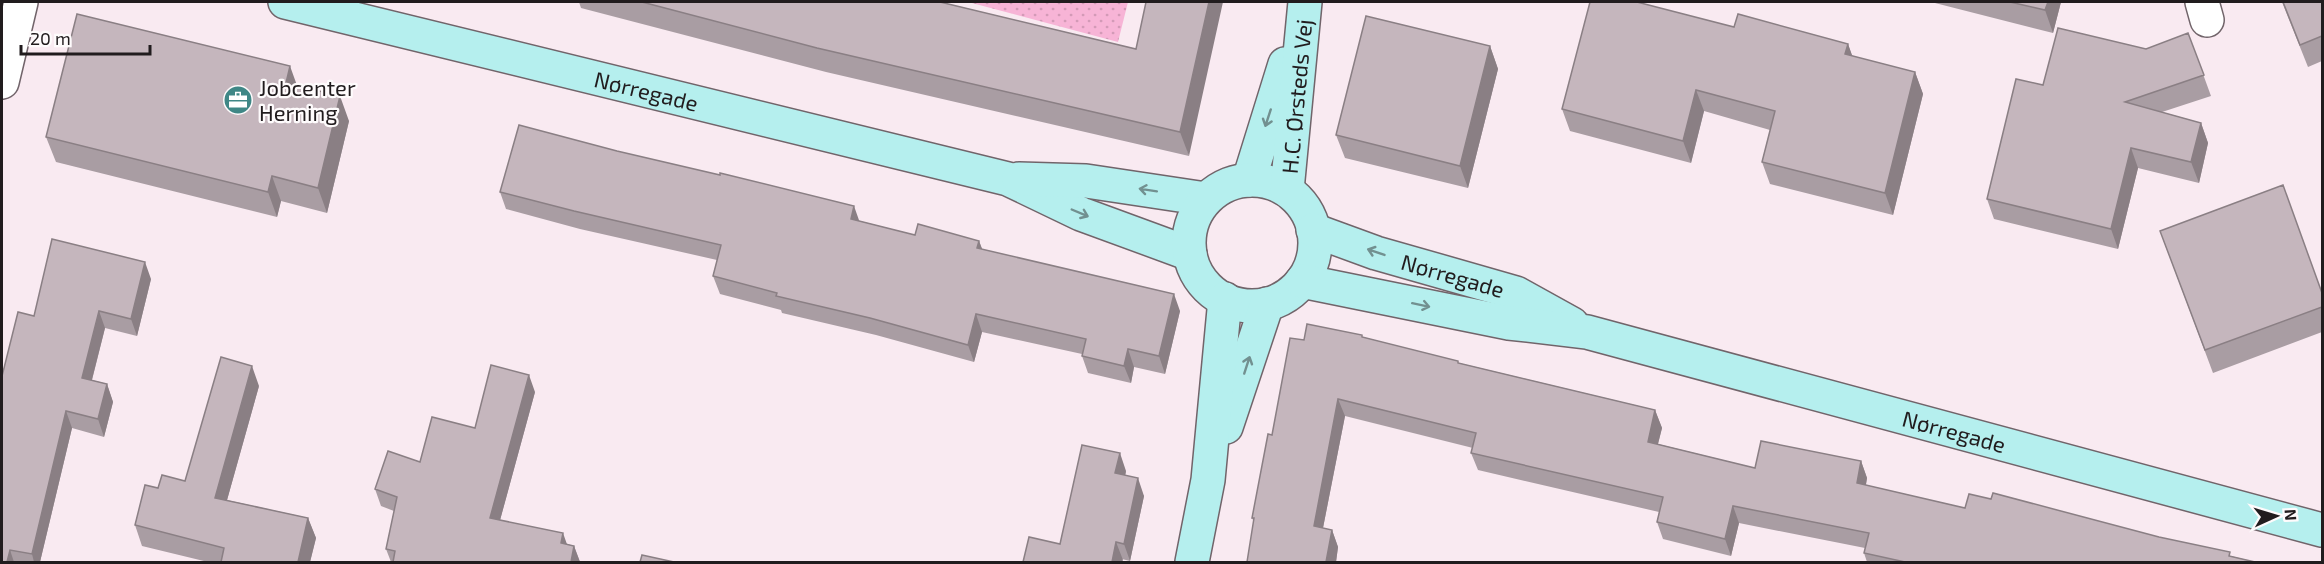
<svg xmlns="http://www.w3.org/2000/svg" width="2324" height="564" font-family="'Exo 2',sans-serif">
<defs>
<pattern id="park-dots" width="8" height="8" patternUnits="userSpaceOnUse" patternTransform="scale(1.5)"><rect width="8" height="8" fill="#f7b4d6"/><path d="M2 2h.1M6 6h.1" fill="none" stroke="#d39ab7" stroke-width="1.8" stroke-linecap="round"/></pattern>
</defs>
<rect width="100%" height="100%" fill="#f9eaf1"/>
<path fill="url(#park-dots)" d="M968,2h160l-10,40z"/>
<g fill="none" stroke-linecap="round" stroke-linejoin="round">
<g stroke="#71646a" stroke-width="36">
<path id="street" d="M2202,2l5,18
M2,82l19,-80"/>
</g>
<g stroke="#71646a" stroke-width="36">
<g id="secondary">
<path id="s1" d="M285,2l723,177 73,35 109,40"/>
<path d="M1019,179l67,2 120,18"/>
<path d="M1249,180l36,-116"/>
<circle cx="1252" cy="243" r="63"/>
<path id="s2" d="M1287,190l18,-188"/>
<path id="s3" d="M1313,230l63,23 140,40 56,31"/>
<path id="s4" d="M1302,281l207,42 78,9 735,198"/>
<path d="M1226,427l41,-123"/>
<path d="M1192,562l16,-82 17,-181"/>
</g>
</g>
<use href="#street" stroke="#fff" stroke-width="33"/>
<use href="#secondary" stroke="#b5efee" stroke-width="33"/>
</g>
<path fill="#a99da3" d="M579,2h361l196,47 10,-47 43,154 -363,-84 -245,-64z
M1931,2h130l-8,31z
M2282,2h40v59l-14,6z
M1734,27l114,17 4,12 63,16 8,22 -30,121 -123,-31 -8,-22 8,-32 -66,-19 -13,52 -121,-32 -8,-22z
M2188,33l23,63 -49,16 39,11 7,20 -9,40 -61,-15 -20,81 -124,-30 -7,-20 159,-150z
M1490,46l8,23 -30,119 -123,-30 -9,-23z
M297,86l52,35 -22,92 -46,-12 -4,16 -221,-55 -10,-25z
M500,192l360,29 55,14 64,6 3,8 198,62 -15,63 -31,-7 -3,16 -43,-10 -6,-17v-2l-100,-22 -8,30 -98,-27 -94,-22 -1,-3 -61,-16 -7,-18 4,-16 -137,-31 -74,-20z
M2160,231l162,62v39l-109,41z
M151,279l-14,57 -32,-8 -13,52 15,4 6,18 -9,35 -32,-9 -32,134h-38l32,-246z
M1363,337l96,26 196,47 7,18 -4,16 97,24 106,-7 6,17 -1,7 99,23 266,48 24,6h-388l-3,-9 1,-5 -126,-25 -8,33 -68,-17 -6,-17 2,-10 -181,-42 -7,-17 2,-5 -128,-32 -22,112 9,2 6,17 -2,15h-89l7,-40 -2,-4 20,-83 32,-95z
M259,386l-32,114 81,18 8,20 -6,24h-102l-66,-16 -7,-21 23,-37 27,-7z
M535,392l-35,128 67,24 7,2 6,16h-189l-5,-13 8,-38 -13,-5 -6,-17z
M1126,471l-1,5 19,20 -14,65 -70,-17z"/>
<path fill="#8a7f84" d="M1209,2h14l-34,154 -9,-24z
M2048,2h13l-8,31 -8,-23z
M1848,44l8,22 -11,-12z
M1490,46l8,23 -30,119 -8,-22z
M290,66l9,25 -13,-8z
M1915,72l8,22 -30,121 -8,-22z
M1696,90l8,21 -13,52 -8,-22z
M340,96l9,25 -22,92 -9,-25z
M2201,123l7,20 -9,40 -8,-21z
M2131,148l7,20 -20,81 -7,-20z
M272,176l9,25 -4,16 -9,-25z
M854,206l6,17 -9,-4z
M979,241l7,18 -9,-11z
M145,262l6,17 -14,57 -6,-17z
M1174,294l6,17 -15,63 -6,-18z
M99,311l6,17 -17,67 -6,-17z
M976,314l6,18 -8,30 -6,-17z
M1128,349l6,18 -3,16 -7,-17z
M252,366l7,20 -37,132 -7,-20z
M529,375l6,17 -39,143 -6,-17z
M107,384l6,18 -9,35 -6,-18z
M1338,399l7,17 -25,127 -6,-17z
M1655,410l7,18 -8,31 -6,-17z
M66,411l6,17 -32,134h-6l-2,-8z
M1120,453l6,18 -4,20 -7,-18z
M1861,461l6,17 -4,22 -6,-17z
M1138,478l6,18 -14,65 -6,-17z
M1733,506l6,17 -8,33 -6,-17z
M308,518l8,20 -6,24h-12z
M1332,530l6,17 -2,15h-10z
M563,533l6,17 -8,-7z
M1116,542l7,18 -1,2h-10z
M574,546l6,16h-9z
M10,550l4,12h-7z"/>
<path fill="#c5b6bd" stroke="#8a7f84" stroke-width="1.5" d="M642,2h298l196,47 10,-47h63l-29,130 -363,-84z
M1590,2h47l97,25 4,-13 110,30 -3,10 70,18 -30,121 -123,-31 13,-51 -79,-21 -13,51 -121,-32z
M2010,2h38l-3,8z
M2283,2h39v34l-22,9z
M77,14l213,52 -4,17 54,13 -22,92 -46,-12 -4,16 -222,-55z
M1366,16l124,30 -30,120 -124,-31z
M2058,28l88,21 42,-16 16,42 -79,27 76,21 -10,39 -60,-14 -20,81 -124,-30 29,-120 27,6z
M519,125l98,26 103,24v-2l134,33 -3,13 64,16 3,-11 61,17 -2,7 197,46 -15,62 -31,-7 -4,17 -42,-10 4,-17 -110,-25 -8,31 -98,-27 -94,-22 1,-3 -64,-17 8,-31 -147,-34 -74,-19z
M2283,185l39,108v14l-117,43 -45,-119z
M52,239l93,23 -14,57 -32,-8 -17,67 25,6 -9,35 -32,-8 -34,143 -22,-4 -3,12h-5v-186l16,-64 16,4z
M1307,324l55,11v2l96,24v2l197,47 -7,32 107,26 6,-27 100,20 -4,22 108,25 4,-14 22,5 2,-6 166,44 71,15 -1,4 26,6h-350l-41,-9 5,-20 -136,-27 -8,33 -68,-17 6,-25 -192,-44 5,-20 -138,-34 -24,127 18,4 -6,32h-79l7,-44h-2l16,-84 4,1 18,-97 14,2z
M221,357l31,9 -37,132 93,20 -10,44h-77l3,-14 -89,-23 10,-40 13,3 4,-13 23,6z
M491,365l38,10 -39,143 73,15 -2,10 13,3 -3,16h-178l2,-11 -9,-2 11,-52 -22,-8 13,-38 32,11 12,-45 43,11z
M1082,445l38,8 -5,20 23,5 -14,66 -8,-2 -4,20h-89l6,-25 31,7z
M642,555l32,7h-34z"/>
<defs><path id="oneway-shaft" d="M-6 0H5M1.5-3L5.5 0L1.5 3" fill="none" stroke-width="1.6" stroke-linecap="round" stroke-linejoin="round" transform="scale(1.5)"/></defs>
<g stroke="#729090">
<use href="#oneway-shaft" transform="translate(1268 118) rotate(108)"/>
<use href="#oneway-shaft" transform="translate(1148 190) rotate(-171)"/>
<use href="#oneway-shaft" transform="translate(1080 213) rotate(23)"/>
<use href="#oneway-shaft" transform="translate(1376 252) rotate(-161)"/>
<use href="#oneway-shaft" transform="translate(1421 305) rotate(12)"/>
<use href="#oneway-shaft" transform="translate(1247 365) rotate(-72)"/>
</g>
<defs>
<g id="office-disc" transform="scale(1.5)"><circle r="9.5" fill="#3f8786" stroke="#fefbfc"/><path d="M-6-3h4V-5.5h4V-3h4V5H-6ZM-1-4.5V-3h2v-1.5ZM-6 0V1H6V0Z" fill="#fff"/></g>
</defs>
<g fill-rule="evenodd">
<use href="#office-disc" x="238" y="100"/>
</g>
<g text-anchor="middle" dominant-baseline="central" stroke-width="4.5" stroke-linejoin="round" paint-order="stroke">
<g font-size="22" fill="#211c1e" stroke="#fefbfc" text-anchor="start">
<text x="259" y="87">Jobcenter<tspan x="259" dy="25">Herning</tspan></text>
</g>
<g font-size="22" fill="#211c1e" stroke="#fefbfc">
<text stroke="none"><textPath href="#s1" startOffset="372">Nørregade</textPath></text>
<text stroke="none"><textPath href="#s2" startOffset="94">H.C. Ørsteds Vej</textPath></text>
<text stroke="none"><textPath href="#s3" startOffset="147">Nørregade</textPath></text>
<text stroke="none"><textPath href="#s4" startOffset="670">Nørregade</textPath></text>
</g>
</g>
<rect width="2324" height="564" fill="none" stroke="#211c1e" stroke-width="6"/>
<g transform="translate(2276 516) rotate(86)" stroke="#fefbfc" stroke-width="4.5" paint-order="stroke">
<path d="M0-4.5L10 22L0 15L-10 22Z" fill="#211c1e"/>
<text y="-9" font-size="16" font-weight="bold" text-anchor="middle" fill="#211c1e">N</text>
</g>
<path d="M21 45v9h129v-9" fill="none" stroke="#211c1e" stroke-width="3"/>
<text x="30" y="45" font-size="18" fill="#211c1e" stroke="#fefbfc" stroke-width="4.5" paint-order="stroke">20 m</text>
</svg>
